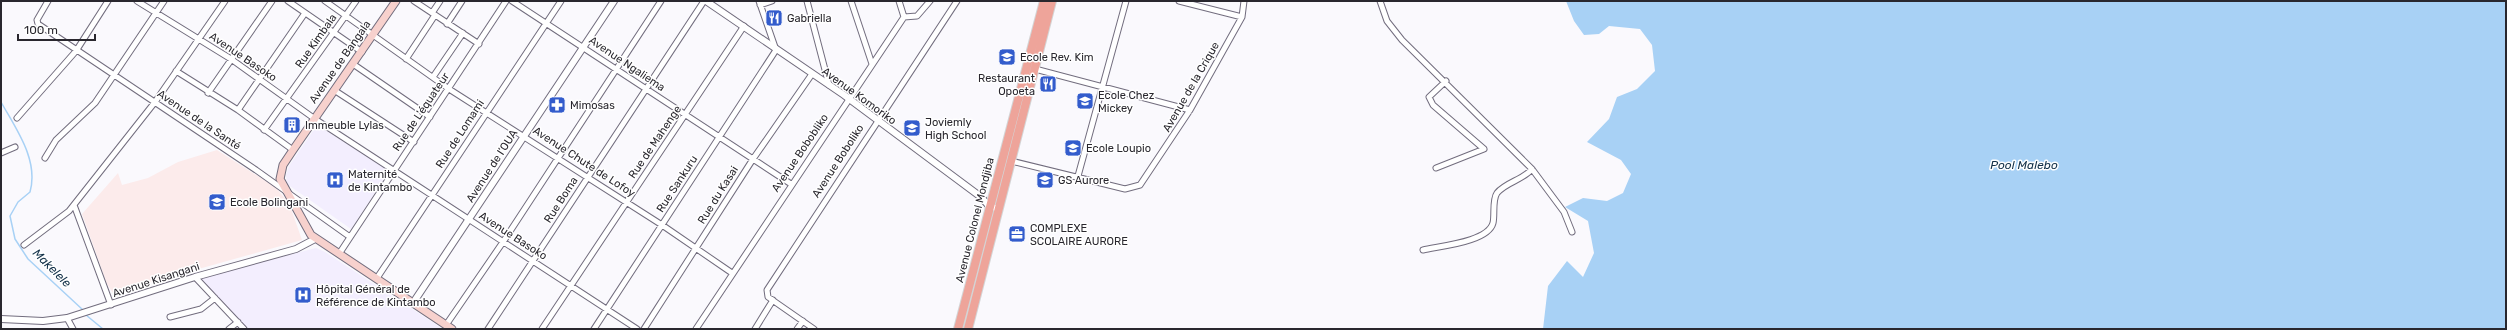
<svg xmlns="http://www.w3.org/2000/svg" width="2507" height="330" font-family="Rubik,sans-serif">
<rect width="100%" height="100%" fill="#faf9fd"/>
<path fill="#f3eefe" d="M317,125l72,46 -38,58 -64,-45 -1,-9 3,-9z
M316,248l9,4 118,77h-194l-51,-51z"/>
<path fill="#fcebeb" d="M217,150l58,37 14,16 13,37 -189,53 -6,-9 -25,-70 36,-41 4,12 26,-7 30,-16z"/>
<path fill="#a8d1f5" d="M1566,1h940v328h-963l5,-43 19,-25 16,16 11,-24 -6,-32 -23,-14 18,-9 24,3 16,-8 8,-19 -10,-14 -34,-18 22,-23 8,-22 20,-8 18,-18 -3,-26 -12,-16 -31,-3 -10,8 -15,1 -10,-14z"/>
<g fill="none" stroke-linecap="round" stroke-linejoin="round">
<path stroke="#a8d1f5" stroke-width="1.5" d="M1,102c15,27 38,58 29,90l-12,10 -8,14 5,23 13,20 55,51
M86,315l17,14"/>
<g stroke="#726d7e" stroke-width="7">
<path id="minor" d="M48,1l-11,19 1,4 218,146 94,67
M137,1l94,58 84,60 322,210
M288,1l74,51
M325,1l124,88 213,136 70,48
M414,1l65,43
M512,1l279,183
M807,1l22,84
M851,1l21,63
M899,1l5,16
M1179,1l63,16
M1380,1l7,20 15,19 130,129 32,43 8,20
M760,5l12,-4
M432,13l8,-12
M447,24l15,-23
M406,59l29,-44
M353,64l77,53
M1035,69l155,41
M176,71l62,39 55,40
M433,77l30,-44
M334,90l80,52
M208,93l64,-92
M238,110l67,-97
M17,118l59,-67 32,-50
M264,130l92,-129
M1,153l14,-6
M45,158l11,-18 39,-37 69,-102
M1011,161l114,28 15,-4 50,-75 52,-93 2,-16
M1436,168l48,-19 -51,-44 -4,-8 17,-16
M1078,176l48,-175
M74,205l37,100
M24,245l45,-34 86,-109 70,-101
M1423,250c17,-4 65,-8 70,-27 2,-8 -1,-23 4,-30 9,-11 26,-13 35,-24
M339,254l167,-253
M195,277l49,52
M377,278l184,-277
M170,317l31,-8 14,-11
M67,318l6,11
M446,325l57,-83 158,-241
M229,329l9,-7
M488,329l216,-328
M542,329l202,-303
M594,329l182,-279 -17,-49
M644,329l109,-170 59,-85
M696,329l208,-312 13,-1 13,-15
M755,329l18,-29
M797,329l6,-8
M814,329l-46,-32 -1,-7 190,-289"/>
</g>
<g stroke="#726d7e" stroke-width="8">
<path id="tertiary" d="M706,1l138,94 137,102 8,9 10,3
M413,303l201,-302
M1,319l42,2 24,-3 128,-41 101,-28 19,-10"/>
</g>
<g stroke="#726d7e" stroke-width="9">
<path id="secondary" d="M396,1l-103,149 -10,15 -3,14 31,56 141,94"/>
</g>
<g stroke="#d4d4d5" stroke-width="10">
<path id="primary" d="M958,329l86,-328
M968,329l84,-328"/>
</g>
<use href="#minor" stroke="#fff" stroke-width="5"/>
<use href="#tertiary" stroke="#fff" stroke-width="6"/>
<use href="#secondary" stroke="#f7d1cd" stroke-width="7"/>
<use href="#primary" stroke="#eea49a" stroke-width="8"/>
</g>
<defs>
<g id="restaurant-square" transform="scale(0.9)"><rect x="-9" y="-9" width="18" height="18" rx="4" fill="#335ccc" stroke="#fff"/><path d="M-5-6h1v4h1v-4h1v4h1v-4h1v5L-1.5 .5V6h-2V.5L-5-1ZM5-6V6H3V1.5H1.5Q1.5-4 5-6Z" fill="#fff"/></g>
<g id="school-square" transform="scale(0.9)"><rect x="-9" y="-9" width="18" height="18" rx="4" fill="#335ccc" stroke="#fff"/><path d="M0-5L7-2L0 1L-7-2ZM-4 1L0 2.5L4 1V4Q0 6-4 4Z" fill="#fff"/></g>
<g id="pharmacy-square" transform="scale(0.9)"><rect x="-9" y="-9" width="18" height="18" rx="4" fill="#335ccc" stroke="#fff"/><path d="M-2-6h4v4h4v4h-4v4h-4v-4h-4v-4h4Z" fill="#fff"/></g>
<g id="building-square" transform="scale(0.9)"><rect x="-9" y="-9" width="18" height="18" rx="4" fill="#335ccc" stroke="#fff"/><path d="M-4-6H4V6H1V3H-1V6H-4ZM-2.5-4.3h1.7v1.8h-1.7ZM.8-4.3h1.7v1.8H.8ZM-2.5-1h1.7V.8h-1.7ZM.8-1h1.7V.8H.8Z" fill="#fff"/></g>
<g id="hospital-square" transform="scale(0.9)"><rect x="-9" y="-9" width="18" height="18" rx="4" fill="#335ccc" stroke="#fff"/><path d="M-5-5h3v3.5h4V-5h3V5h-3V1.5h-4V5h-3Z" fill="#fff"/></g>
<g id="office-square" transform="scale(0.9)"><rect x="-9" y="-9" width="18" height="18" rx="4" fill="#335ccc" stroke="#fff"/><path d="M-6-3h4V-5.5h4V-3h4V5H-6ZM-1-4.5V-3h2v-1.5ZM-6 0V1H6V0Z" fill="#fff"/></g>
</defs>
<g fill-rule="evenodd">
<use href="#restaurant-square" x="774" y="18"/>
<use href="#school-square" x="1007" y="57"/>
<use href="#restaurant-square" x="1048" y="84"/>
<use href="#school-square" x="1085" y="101"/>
<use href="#pharmacy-square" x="557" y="105"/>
<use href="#building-square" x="292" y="125"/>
<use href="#school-square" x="912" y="128"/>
<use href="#school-square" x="1073" y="148"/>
<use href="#hospital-square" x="335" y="180"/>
<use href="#school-square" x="1045" y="180"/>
<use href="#school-square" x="217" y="202"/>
<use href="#office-square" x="1017" y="234"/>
<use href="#hospital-square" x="303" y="295"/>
</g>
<g text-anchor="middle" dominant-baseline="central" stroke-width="3" stroke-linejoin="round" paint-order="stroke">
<g font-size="11" fill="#29272e" stroke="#fff" text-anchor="start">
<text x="787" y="18">Gabriella</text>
<text x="1020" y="57">Ecole Rev. Kim</text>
<text x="1035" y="78" text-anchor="end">Restaurant<tspan x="1035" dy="13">Opoeta</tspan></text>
<text x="1098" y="95">Ecole Chez<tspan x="1098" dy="13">Mickey</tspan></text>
<text x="570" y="105">Mimosas</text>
<text x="925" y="122">Joviemly<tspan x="925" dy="13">High School</tspan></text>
<text x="305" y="125">Immeuble Lylas</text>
<text x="1086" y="148">Ecole Loupio</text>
<text x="348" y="174">Maternité<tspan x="348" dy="13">de Kintambo</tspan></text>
<text x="1058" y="180">GS Aurore</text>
<text x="230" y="202">Ecole Bolingani</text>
<text x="1030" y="228">COMPLEXE<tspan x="1030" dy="13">SCOLAIRE AURORE</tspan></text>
<text x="316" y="289">Hôpital Général de<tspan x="316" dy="13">Référence de Kintambo</tspan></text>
</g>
<g font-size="11" fill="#29272e" stroke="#fff">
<text transform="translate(316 41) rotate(-55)">Rue Kimbala</text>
<text transform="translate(243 57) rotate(34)">Avenue Basoko</text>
<text transform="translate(340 62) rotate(-55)">Avenue de Bangala</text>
<text transform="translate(627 64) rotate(34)">Avenue Ngaliema</text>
<text transform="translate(1191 87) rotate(-60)">Avenue de la Crique</text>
<text transform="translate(859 96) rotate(36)">Avenue Komoriko</text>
<text transform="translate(421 112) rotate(-56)">Rue de L'équateur</text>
<text transform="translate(199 120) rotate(34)">Avenue de la Santé</text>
<text transform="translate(460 134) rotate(-57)">Rue de Lomami</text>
<text transform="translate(655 142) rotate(-56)">Rue de Mahenge</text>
<text transform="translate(800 153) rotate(-56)">Avenue Bobobliko</text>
<text transform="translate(838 161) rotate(-57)">Avenue Boboliko</text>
<text transform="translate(584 162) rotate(33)">Avenue Chute de Lofoy</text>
<text transform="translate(492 166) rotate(-57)">Avenue de l’OUA</text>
<text transform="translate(677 184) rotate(-57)">Rue Sankuru</text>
<text transform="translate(718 195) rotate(-58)">Rue du Kasai</text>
<text transform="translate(561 200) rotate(-57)">Rue Boma</text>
<text transform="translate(975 220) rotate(-76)">Avenue Colonel Mondjiba</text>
<text transform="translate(513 236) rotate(33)">Avenue Basoko</text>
<text transform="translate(156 280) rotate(-18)">Avenue Kisangani</text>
</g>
<g font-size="12" font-style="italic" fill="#123048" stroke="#fff">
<text x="2024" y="165">Pool Malebo</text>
<text transform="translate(52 268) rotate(45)">Makelele</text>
</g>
</g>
<rect width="2507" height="330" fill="none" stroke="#29272e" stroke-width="4"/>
<path d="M18 34v6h77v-6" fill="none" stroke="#29272e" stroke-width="2"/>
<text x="24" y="34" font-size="12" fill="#29272e" stroke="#ffffff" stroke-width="3" paint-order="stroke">100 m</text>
</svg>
